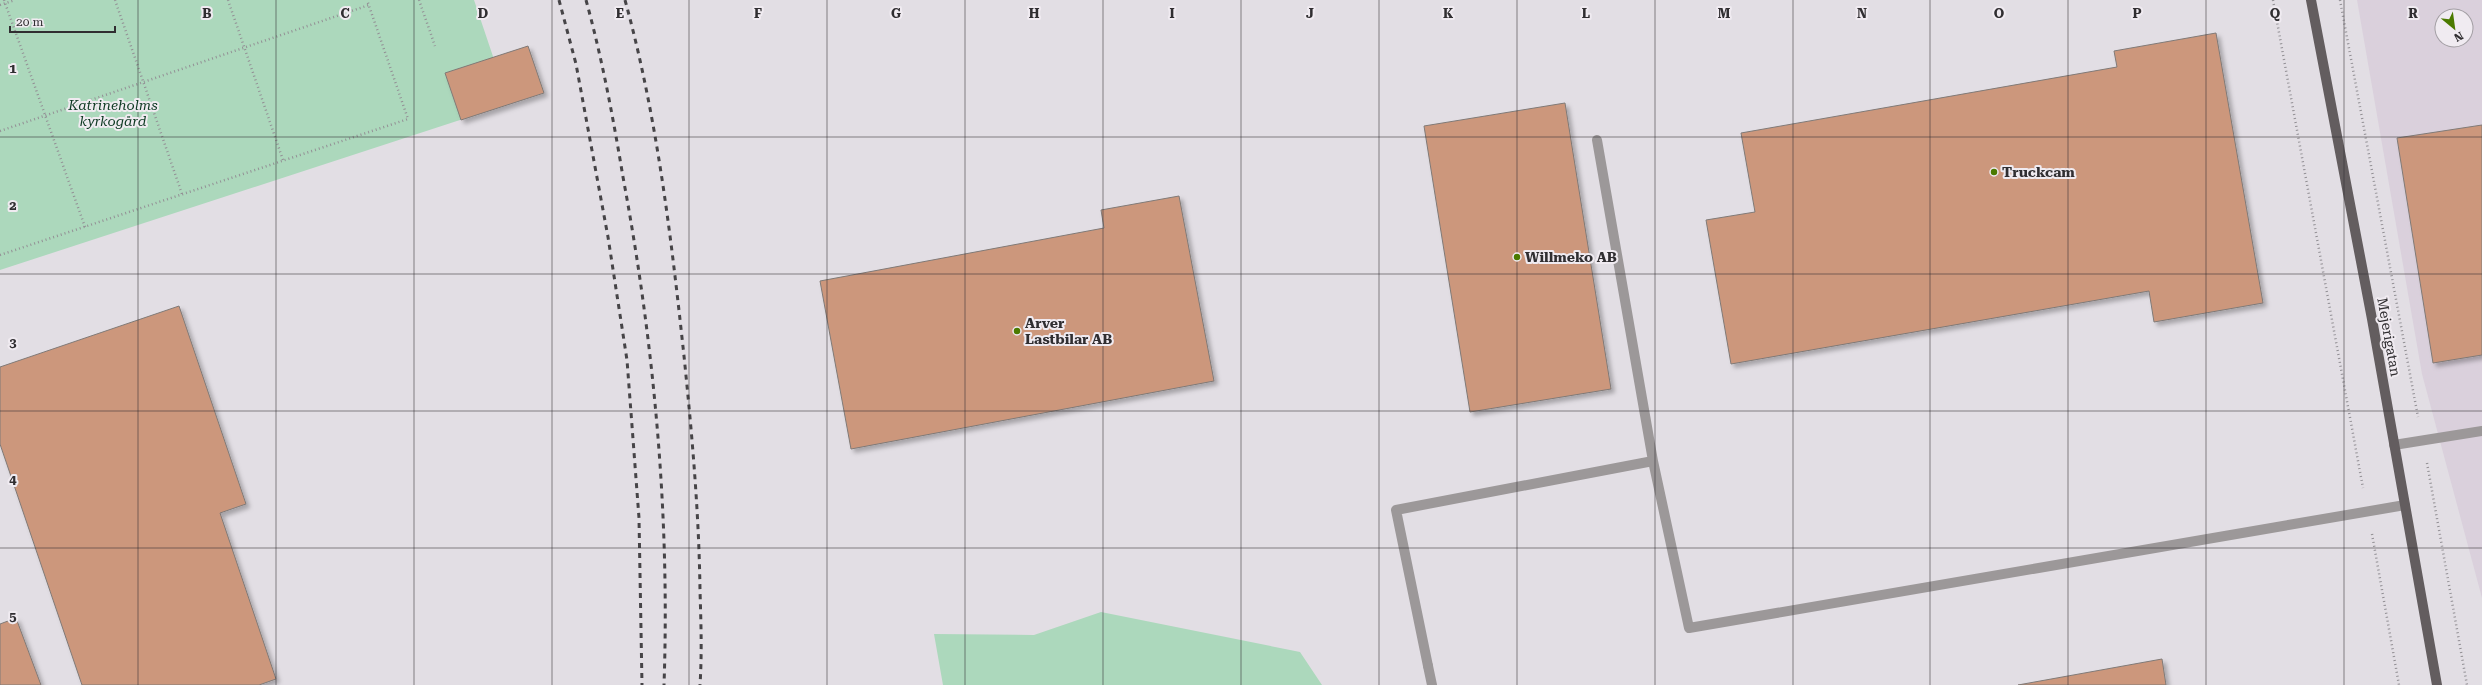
<svg xmlns="http://www.w3.org/2000/svg" width="2482" height="685" font-family="'Roboto Serif',serif">
<defs>
<filter id="shadow"><feDropShadow dx="3.5" dy="3.5" stdDeviation="2" flood-color="#0004"/></filter>
</defs>
<rect width="100%" height="100%" fill="#e2dee4"/>
<path fill="#dad0dc" fill-rule="evenodd" d="M2357,0h125v598l-60,-224zM2442,16h24v24h-24z"/>
<path fill="#acd8bc" d="M0,0h474l35,104 -509,166z
M1101,612l199,40 22,33h-379l-9,-51 100,1z"/>
<path fill="#cc977c" stroke="#807a77" filter="url(#shadow)" d="M2216,33l47,270 -109,19 -5,-31 -418,73 -25,-144 49,-8 -14,-79 376,-66 -3,-16z
M528,46l16,47 -83,27 -16,-47z
M1565,103l46,286 -141,23 -46,-286z
M2482,125v230l-49,8 -36,-225z
M1179,196l35,185 -363,68 -31,-168 284,-53 -3,-18z
M179,306l67,198 -26,9 56,166 -17,6h-177l-82,-241v-77z
M16,618l25,67h-41v-61z
M2162,659l4,26h-148z"/>
<g fill="none" stroke-linecap="round" stroke-linejoin="round">
<path stroke="#939095" stroke-width="2.5" stroke-dasharray="1 3" stroke-linecap="butt" d="M4,0l81,227
M115,0l67,194
M228,0l55,160
M419,0l16,46
M2273,0l90,488
M2340,0l78,417
M0,5l15,-5
M0,131l369,-126
M0,255l408,-136 -41,-119
M2427,463l40,222
M2372,534l27,151"/>
<path stroke="#9c9899" stroke-width="10" d="M2394,445l88,-14
M1653,461l36,167 716,-123
M1428,666l-32,-156 257,-49 -56,-321"/>
<path stroke="#9c9899" stroke-width="10" d="M1428,666l4,19"/>
<path stroke="#635d5f" stroke-width="10" d="M2311,0l61,319 65,366"/>
<path stroke="#464447" stroke-width="3" stroke-dasharray="5 5" stroke-linecap="butt" d="M559,0l17,64 32,173 19,123 12,158 3,167
M586,0c16,58 27,117 37,177 31,167 47,338 41,508
M625,0c32,116 46,236 59,356 8,78 15,157 16,235 1,32 2,63 0,94"/>
</g>
<path fill="none" stroke="#302e31" stroke-width="1" stroke-opacity="0.55" d="M138,0v685M276,0v685M414,0v685M552,0v685M689,0v685M827,0v685M965,0v685M1103,0v685M1241,0v685M1379,0v685M1517,0v685M1655,0v685M1793,0v685M1930,0v685M2068,0v685M2206,0v685M2344,0v685M0,137h2482M0,274h2482M0,411h2482M0,548h2482"/>
<g fill="#4b7a00" stroke="#f0ebf1" stroke-width="1.5">
<circle cx="1994" cy="172" r="4"/>
<circle cx="1517" cy="257" r="4"/>
<circle cx="1017" cy="331" r="4"/>
</g>
<g text-anchor="middle" dominant-baseline="central" stroke-width="4" stroke-linejoin="round" paint-order="stroke">
<g font-size="14" font-style="italic" fill="#0e3a23" stroke="#f0ebf1">
<text x="113" y="105">Katrineholms<tspan x="113" dy="16">kyrkogård</tspan></text>
</g>
<g font-size="14" font-weight="bold" fill="#302e31" stroke="#f0ebf1" text-anchor="start">
<text x="2002" y="172">Truckcam</text>
<text x="1525" y="257">Willmeko AB</text>
<text x="1025" y="323">Arver<tspan x="1025" dy="16">Lastbilar AB</tspan></text>
</g>
<g font-size="14" fill="#302e31" stroke="#f0ebf1">
<text transform="translate(2389 337) rotate(80)">Mejerigatan</text>
</g>
</g>
<g font-size="13" text-anchor="middle" font-weight="bold" fill="#302e31" stroke="#f0ebf1" stroke-width="4" stroke-linejoin="round" paint-order="stroke">
<text x="207" y="18">B</text>
<text x="345" y="18">C</text>
<text x="483" y="18">D</text>
<text x="620" y="18">E</text>
<text x="758" y="18">F</text>
<text x="896" y="18">G</text>
<text x="1034" y="18">H</text>
<text x="1172" y="18">I</text>
<text x="1310" y="18">J</text>
<text x="1448" y="18">K</text>
<text x="1586" y="18">L</text>
<text x="1724" y="18">M</text>
<text x="1862" y="18">N</text>
<text x="1999" y="18">O</text>
<text x="2137" y="18">P</text>
<text x="2275" y="18">Q</text>
<text x="2413" y="18">R</text>
<text x="13" y="73">1</text>
<text x="13" y="210">2</text>
<text x="13" y="347">3</text>
<text x="13" y="484">4</text>
<text x="13" y="621">5</text>
</g>
<g transform="translate(2454 28) rotate(151)"><circle r="19" fill="#f0ebf1" stroke="#a39fa4"/>
<path d="M0-3L7 15L0 10L-7 15Z" fill="#4b7a00"/>
<text y="-6" font-size="11" font-weight="bold" text-anchor="middle" fill="#302e31">N</text>
</g>
<path d="M10 26v6h105v-6" fill="none" stroke="#302e31" stroke-width="2"/>
<text x="16" y="26" font-size="12" fill="#302e31" stroke="#f0ebf1" stroke-width="3" paint-order="stroke">20 m</text>
</svg>
